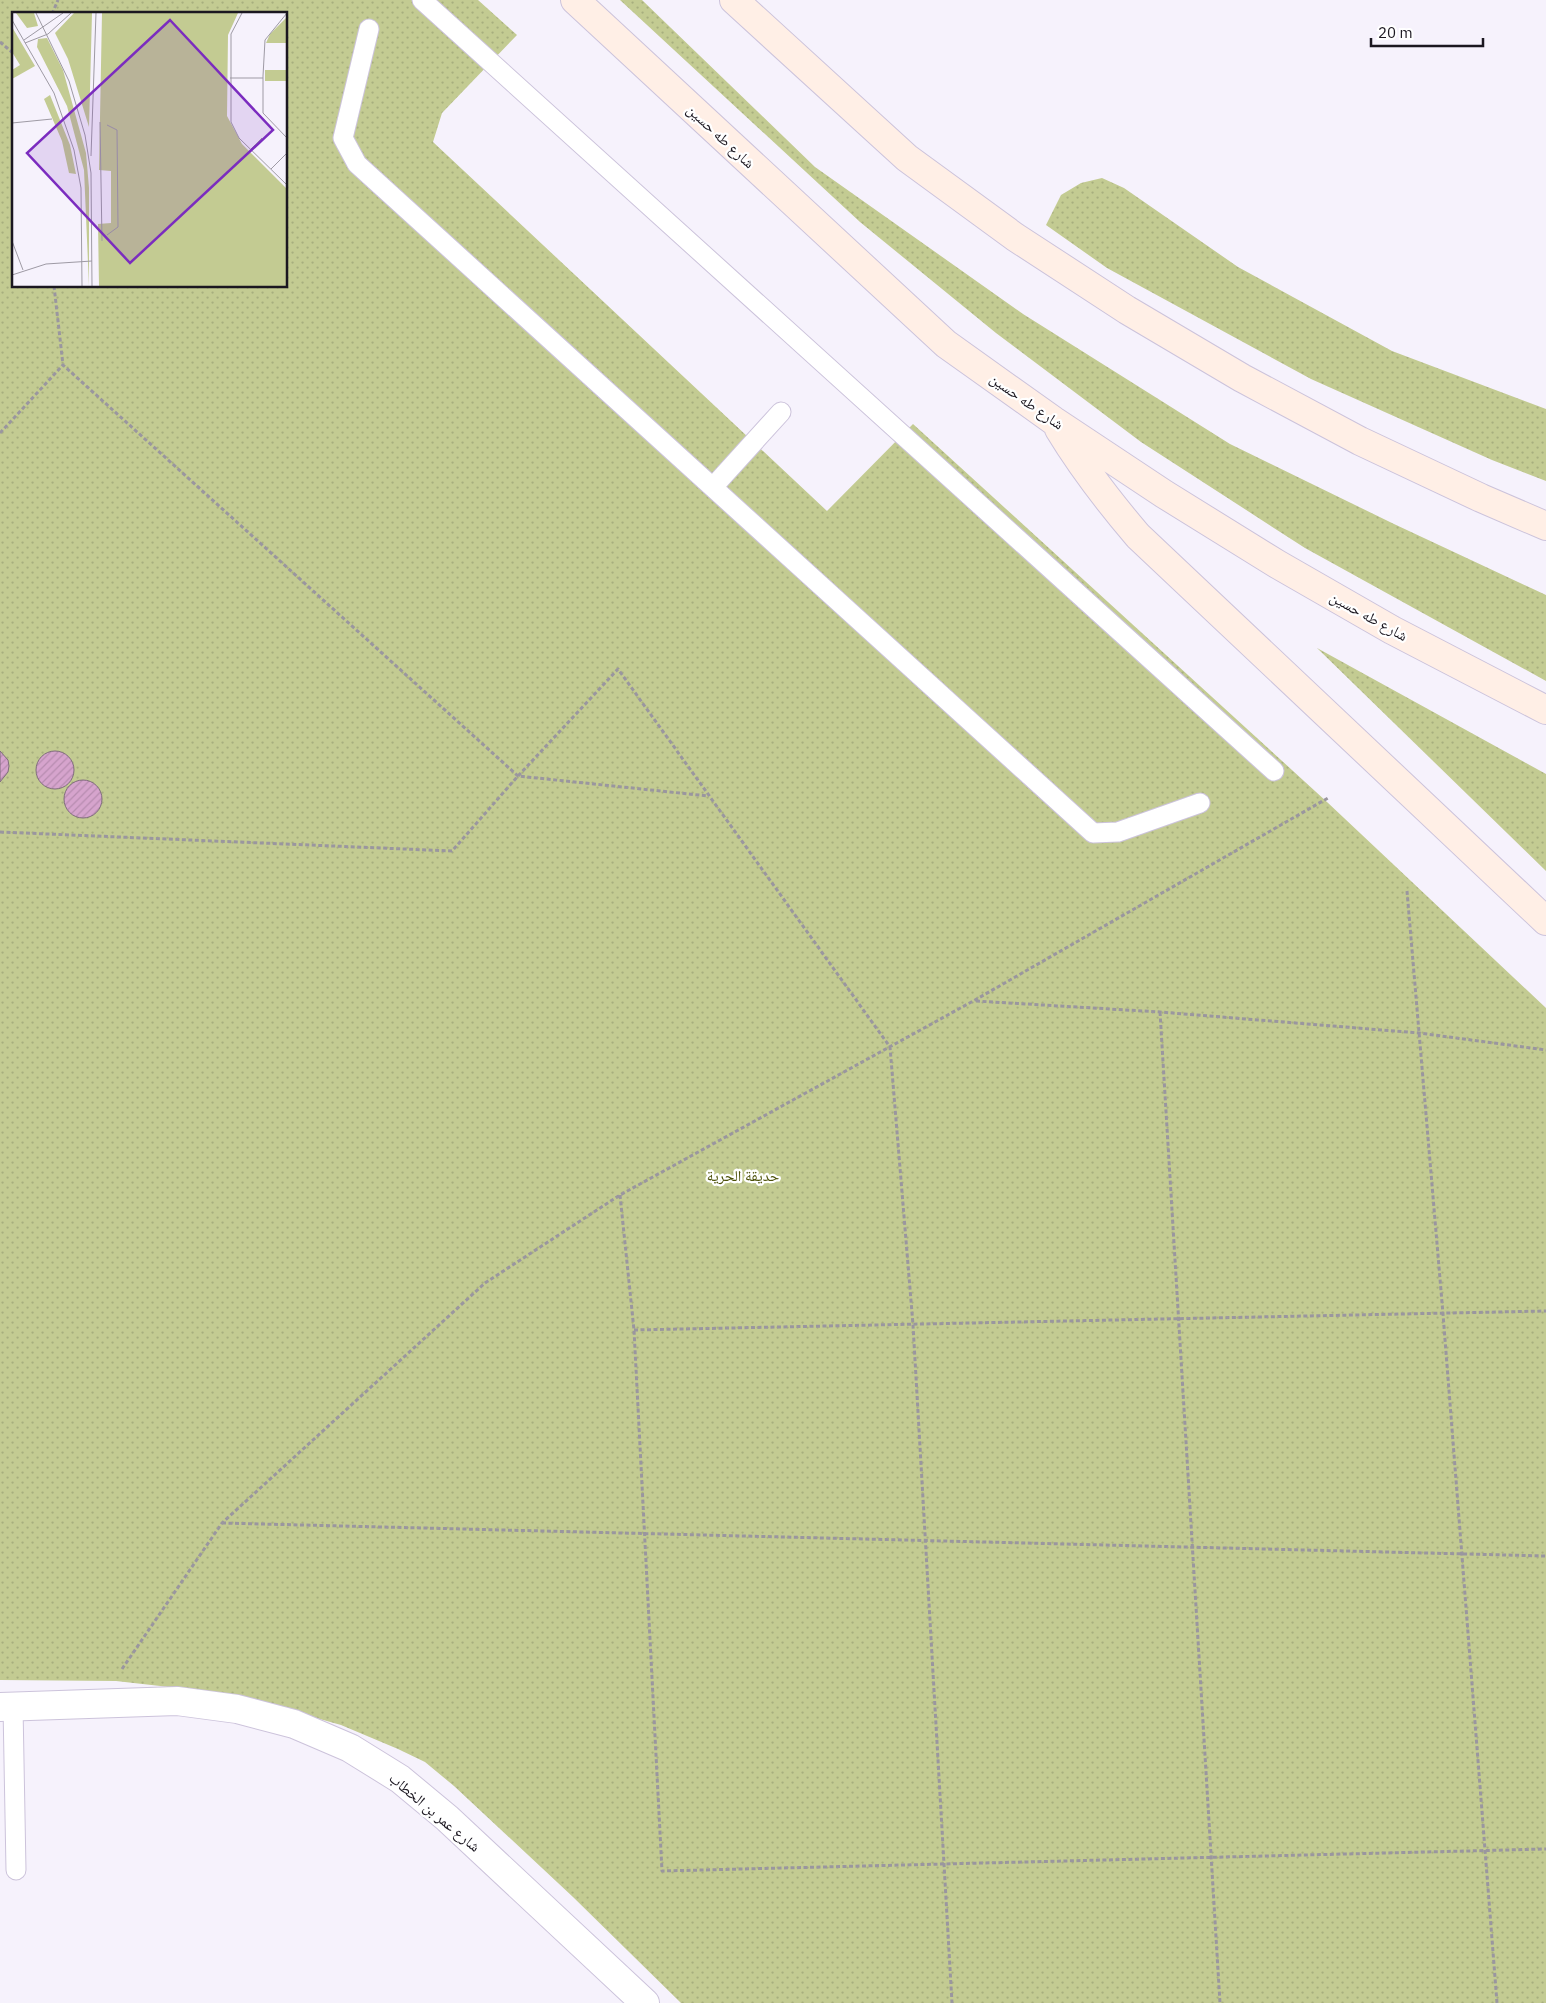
<svg xmlns="http://www.w3.org/2000/svg" width="1546" height="2003" font-family="'IBM Plex Sans','Noto Naskh Arabic',sans-serif">
<defs>
<pattern id="park-dots" width="8" height="8" patternUnits="userSpaceOnUse" patternTransform="scale(1.25)"><rect width="8" height="8" fill="#c3cb92"/><path d="M2 2h.1M6 6h.1" fill="none" stroke="#a7ae7e" stroke-width="1.8" stroke-linecap="round"/></pattern>
<pattern id="building-hatch" width="6" height="6" patternUnits="userSpaceOnUse" patternTransform="scale(1.25)"><rect width="6" height="6" fill="#d6a4cd"/><path d="M-1 1l2-2M0 6l6-6M5 7l2-2" fill="none" stroke="#b78cb0"/></pattern>
</defs>
<rect width="100%" height="100%" fill="#f6f2fc"/>
<path fill="url(#park-dots)" fill-rule="evenodd" d="M0,0h478l39,35 -75,78 -9,29 394,369 86,-87 414,378 219,206v995h-865l-108,-106 -119,-111 -29,-24 -27,-13 -57,-24 -110,-31 -115,-13 -116,-1zM14,14h272v272h-272z
M620,0h22l173,167 208,147 207,130 164,80 152,71v86l-241,-133 -164,-106 -145,-109 -136,-111z
M1102,178l22,10 114,79 154,84 154,58v72l-54,-21 -181,-81 -204,-111 -61,-43 15,-30 20,-12z
M1317,648l229,126v97z"/>
<path fill="url(#building-hatch)" stroke="#7f6c7c" d="M0,751l8,9 1,6 -1,6 -8,10z
M36 770a19 19 0 1 1 38 0a19 19 0 1 1-38 0Z
M64 799a19 19 0 1 1 38 0a19 19 0 1 1-38 0Z"/>
<g fill="none" stroke-linecap="round" stroke-linejoin="round">
<g stroke="#ccc3db" stroke-width="21">
<path id="lane" d="M422,0l852,771
M369,29l-26,109 14,26 736,669 25,-1 82,-29
M713,487l68,-75
M13,1706l3,164"/>
</g>
<g stroke="#ccc3db" stroke-width="30">
<path id="street" d="M0,1707l177,-6 60,8 57,15 56,24 50,31 47,39 198,185"/>
</g>
<g stroke="#ccc3db" stroke-width="30">
<path id="secondary" d="M575,0l371,344 108,77 110,73 113,70 115,66 154,80
M734,0l173,158 108,79 112,73 115,68 118,63 121,57 65,28
M1059,429c23,38 50,73 79,107l408,385"/>
</g>
<path stroke="#9a969f" stroke-width="3" stroke-dasharray="4 2.5" stroke-linecap="butt" d="M52,14l6,-14
M0,42l14,12
M54,286l9,79 455,411 190,20
M0,433l63,-68
M0,832l452,19 66,-75 100,-107 272,378 23,278 39,678
M1407,891l36,423 54,689
M976,1001l184,11 259,21 127,17
M1160,1012l60,991
M620,1195l14,135 28,541 884,-22
M634,1330l912,-19
M222,1523l1324,33
M122,1669l100,-146 263,-240 135,-88 355,-195 353,-202"/>
<use href="#lane" stroke="#fff" stroke-width="19"/>
<use href="#street" stroke="#fff" stroke-width="28"/>
<use href="#secondary" stroke="#ffefe6" stroke-width="28"/>
</g>
<g text-anchor="middle" dominant-baseline="central" stroke-width="4.5" stroke-linejoin="round" paint-order="stroke">
<g font-size="15" fill="#1b1720" stroke="#fff">
<text transform="translate(721 136) rotate(43)">شارع طه حسين</text>
<text transform="translate(1027 401) rotate(35)">شارع طه حسين</text>
<text transform="translate(1369 616) rotate(29)">شارع طه حسين</text>
<text transform="translate(435 1812) rotate(40)">شارع عمر بن الخطاب</text>
</g>
<g font-size="15" fill="#4c5109" stroke="#fff">
<text x="743" y="1175">حديقة الحرية</text>
</g>
</g>
<g transform="translate(12 12)">
<rect width="275" height="275" fill="#f6f2fc"/>
<path d="M4,1h18l4,13 -11,2zM62,1h18l-3,114 -21,-68 -13,-26zM90,1h136l-10,22 -1,81 15,28 45,45v97h-188l-1,-62 13,-1v-52l-12,-1zM275,5v26h-21l4,-9zM0,15l23,39 -23,13v-9l8,-5 -8,-13zM35,26l16,32 23,83 3,35v98l-5,-116 -17,-64 -30,-59 1,-8zM253,58h22v11h-22zM38,83l20,50 6,29 -7,-1 -7,-32 -18,-42z" fill="#c3cb92"/>
<path fill="none" stroke="#9e9aa4" stroke-width="1" d="M24,1l33,68 16,54 6,38 1,113M230,1l-11,21v88l8,16 48,47M275,1l-22,27 -2,36v37l24,25M0,8l42,73 20,57 7,38 1,98M12,28l39,-27M13,31l23,-9 23,-21M218,66h33M88,110l2,119M0,111l40,-4M95,113l10,5 1,97 -11,8M239,137l11,-11M79,144l5,-143M259,157l16,-16M0,229l11,29M0,263l34,-11 46,-3"/>
<path fill="#7b2cbf" fill-opacity="0.15" stroke="#7b2cbf" stroke-width="2.5" d="M158,8l103,110 -143,133 -103,-110z"/>
<rect width="275" height="275" fill="none" stroke="#1b1720" stroke-width="2.5"/>
</g>
<path d="M1371 38v8h112v-8" fill="none" stroke="#1b1720" stroke-width="2.5"/>
<text x="1378" y="38" font-size="15" fill="#1b1720" stroke="#ffffff" stroke-width="4" paint-order="stroke">20 m</text>
</svg>
